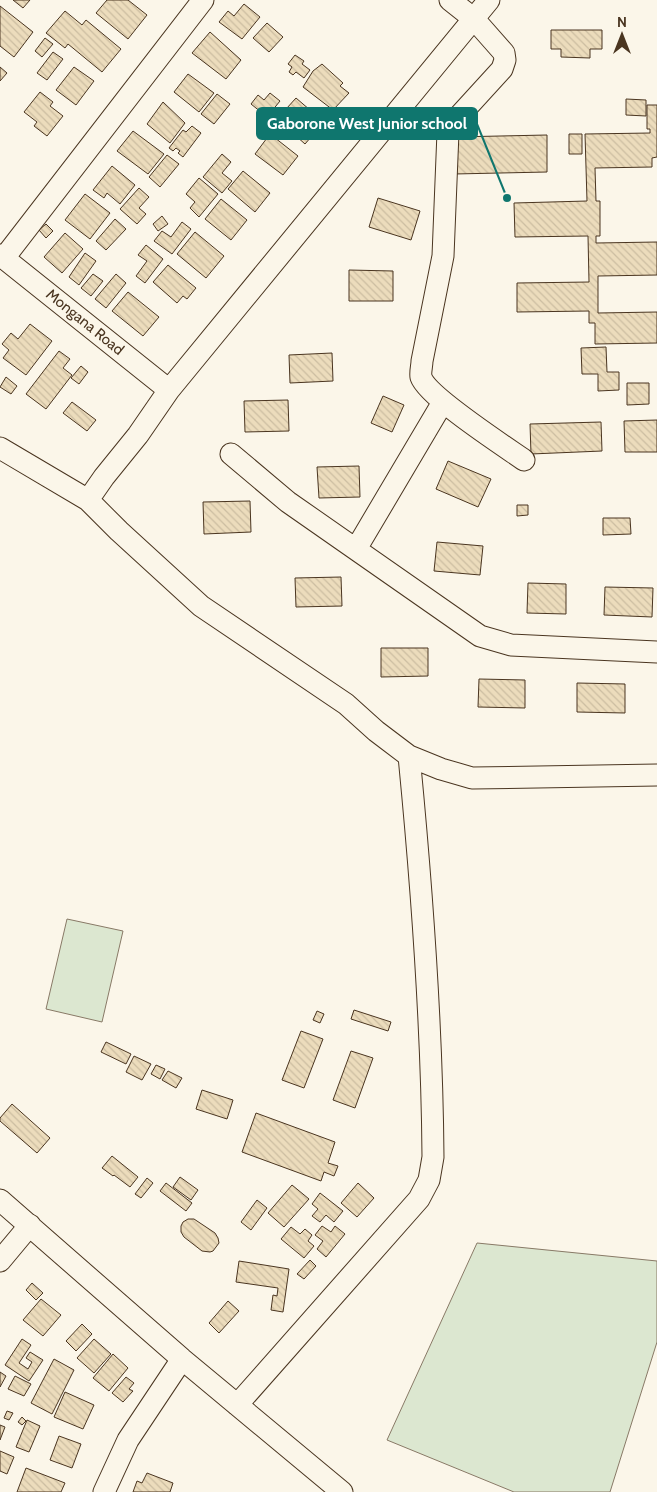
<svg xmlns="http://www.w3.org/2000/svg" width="657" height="1492" font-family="Cabin,sans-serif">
<defs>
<pattern id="building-back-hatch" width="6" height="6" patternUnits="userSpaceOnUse" patternTransform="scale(1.25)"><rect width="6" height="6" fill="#ecdcbc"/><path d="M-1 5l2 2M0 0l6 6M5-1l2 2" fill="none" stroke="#ccbda1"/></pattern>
</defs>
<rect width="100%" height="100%" fill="#fbf6e9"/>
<path fill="#dce7d0" stroke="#887966" d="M67,919l56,12 -21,91 -56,-13z
M477,1243l180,18v81l-47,150h-96l-127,-52z"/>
<path fill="url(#building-back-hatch)" stroke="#4a3520" d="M13,0h17l-7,8z
M107,0h21l19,15 -19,24 -32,-26z
M244,4l16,13 -18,22 -23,-17 9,-11 6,5z
M0,6l33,26 -19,25 -14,-11z
M65,11l17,14 4,-5 35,29 -19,23 -34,-28 -3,4 -19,-15z
M267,23l16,14 -14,15 -16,-14z
M551,30h51v19h-12v9l-29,-1v-8h-10z
M210,32l31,28 -15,19 -34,-26z
M45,38l8,6 -11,13 -7,-6z
M53,52l10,7 -16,21 -10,-7z
M295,55l9,6 -2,3 8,6 -6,8 -8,-6 -3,3 -4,-3 3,-5 -4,-3z
M322,64l21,19 -3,3 9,7 -16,17 -30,-23 10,-16z
M0,67l7,6 -7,8z
M74,67l20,14 -18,24 -20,-15z
M188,74l26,19 -15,19 -25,-20z
M40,92l13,10 -3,4 13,10 -16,20 -13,-10 3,-4 -13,-10z
M270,93l10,8 -13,16 -16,-13 7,-9 6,5z
M217,94l13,10 -16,20 -13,-10z
M296,98l28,24 -19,22 -28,-25z
M626,99l20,1v16l-20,-1z
M163,102l22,21 -15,20 -23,-19z
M647,105h10v52l-5,1v9l-57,1 1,33h4v35h-4v7l61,-1v33l-59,1v37l59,-1v31l-62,1v-21h-6v-12l-72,1v-29l72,-1 -1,-46 -73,1 -1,-34 73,-2 -2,-67 65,-1v-4h-3z
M192,126l9,7 -18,24 -5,-4 2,-2 -4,-3 -3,3 -4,-3 14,-18 3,2z
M133,131l31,23 -16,20 -31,-23z
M270,134l28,22 -15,19 -28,-21z
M569,134h13v20h-13z
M547,135v37l-93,2v-37z
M222,154l9,8 -9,11 10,8 -10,12 -19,-16z
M167,155l12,9 -19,23 -11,-10z
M112,166l23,19 -15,19 -13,-11 -3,5 -11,-8z
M243,171l27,22 -15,19 -27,-23z
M199,178l19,16 -19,23 -9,-9 5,-6 -9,-8z
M139,188l10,9 -10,11 7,6 -9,10 -17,-15z
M85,194l25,19 -20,26 -25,-19z
M378,198l42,13 -9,29 -42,-13z
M221,199l26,21 -16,20 -26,-21z
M162,216l6,8 -10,7 -5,-7z
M115,219l11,10 -20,21 -10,-9z
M182,222l9,7 -19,25 -18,-13 8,-10 9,6z
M46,224l7,7 -7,7 -7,-8z
M195,232l29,24 -18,22 -29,-24z
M65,233l18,16 -21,24 -18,-16z
M146,245l17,14 -18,24 -9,-7 11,-15 -9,-6z
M85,253l11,8 -17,24 -10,-8z
M168,265l28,23 -9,11 -4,-3 -6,7 -24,-21z
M349,270l44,1v30h-44z
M93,274l10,7 -12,15 -10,-8z
M116,274l10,9 -20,25 -11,-9z
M128,292l31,25 -16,19 -31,-25z
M30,324l22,17 -26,34 -23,-17 6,-8 -7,-6 9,-11 7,6z
M606,347l1,25h12v18l-21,1v-17h-16l-1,-26z
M59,351l11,8 -7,9 9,7 -26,34 -20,-15z
M332,353l1,28 -43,2 -1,-28z
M81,366l7,6 -9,12 -8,-6z
M6,377l11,9 -6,8 -11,-7z
M627,383h22v21l-22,1z
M383,396l21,9 -12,27 -21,-9z
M288,400l1,31 -44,1 -1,-31z
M72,402l24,18 -9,11 -24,-18z
M657,420v32h-32l-1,-31z
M601,422l1,29 -71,3 -1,-30z
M448,461l43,18 -13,28 -42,-18z
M359,466l1,31 -41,1 -2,-31z
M250,501l1,31 -47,2 -1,-32z
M517,505h11v10l-11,1z
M603,518h27l1,16 -28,1z
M437,542l46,4 -3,29 -46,-4z
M341,577l1,29 -46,1 -1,-29z
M528,583l38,1v30l-39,-1z
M605,587l48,1 -1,29 -48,-2z
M381,648h47v28l-47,1z
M479,679l46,1v28l-47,-1z
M577,683l48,1v29l-48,-1z
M354,1010l37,12 -3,9 -37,-12z
M317,1011l7,3 -4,9 -7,-3z
M301,1031l22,8 -19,49 -22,-8z
M106,1042l25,12 -5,10 -25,-12z
M351,1051l22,7 -18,50 -22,-8z
M134,1056l17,8 -9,16 -16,-8z
M156,1065l9,4 -5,10 -9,-5z
M168,1071l14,7 -6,10 -14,-8z
M202,1090l31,10 -6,19 -31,-10z
M12,1104l38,34 -13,15 -37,-32v-3z
M256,1113l79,29 -7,21 10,3 -4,10 -10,-4 -3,9 -79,-29z
M112,1156l26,21 -8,10 -16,-12 -1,1 -11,-8z
M180,1177l18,13 -7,10 -18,-13z
M147,1178l6,5 -12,15 -6,-4z
M166,1183l26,20 -6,8 -26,-20z
M358,1183l16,15 -17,19 -16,-14z
M292,1185l17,14 -25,28 -16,-14z
M320,1193l23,18 -9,11 -8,-7 -6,7 -8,-6 6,-7 -6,-5z
M257,1200l10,8 -16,22 -10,-8z
M188,1219h6l21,14 3,5 1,5 -6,8 -3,1 -8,-1 -18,-14 -3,-5v-6l2,-4z
M322,1226l9,6 4,-6 10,8 -19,23 -9,-8 6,-8 -8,-6z
M291,1227l9,7 5,-5 7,6 -4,6 6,5 -10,12 -23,-19z
M310,1260l6,6 -12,13 -7,-5z
M239,1261l50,8 -6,43 -12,-2 2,-15 4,1 1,-8 -42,-6z
M32,1283l11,10 -7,7 -10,-10z
M41,1299l20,16 -18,21 -20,-16z
M228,1301l11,10 -20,22 -10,-10z
M82,1324l10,10 -16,17 -10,-10z
M22,1339l9,6 -12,18 9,6 4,-7 -6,-4 4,-6 13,8 -14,21 -24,-16z
M94,1339l17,15 -17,19 -17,-15z
M113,1354l15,14 -19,23 -16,-13z
M54,1359l20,11 -22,44 -21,-11z
M0,1372l6,4 -6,11z
M15,1376l16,8 -7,12 -16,-7z
M126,1377l8,6 -5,6 4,2 -10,11 -11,-9z
M65,1392l29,13 -11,24 -29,-12z
M7,1411l6,2 -4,7 -5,-2z
M22,1417l4,4 -4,4 -4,-3z
M27,1420l13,6 -11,26 -13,-5z
M0,1425l5,2 -5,13z
M59,1436l22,8 -9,24 -22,-8z
M0,1451l14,6 -7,17 -7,-3z
M26,1468l39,15 -4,9h-44z
M147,1473l26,10 -3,9h-37l4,-11 5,2z"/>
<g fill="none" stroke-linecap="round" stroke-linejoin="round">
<g stroke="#4a3520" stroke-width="23">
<path id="minor" d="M450,0l24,19 30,34 1,7 -3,9 -42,46 -12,17 -5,124 -21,105c0,5 -2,11 -1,16 6,19 83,69 103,83
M489,0l-320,390 -31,45 -34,42 -16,23 31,31 82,75 145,98 30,27 33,25 32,13 31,9 185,-3
M0,255l169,135
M4,258l199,-258
M0,448l88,52
M231,454l57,48 192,134 31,9 146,7
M356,549l87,-147
M0,1200l182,159 160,133
M0,1261l30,-36
M237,1405l182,-206 10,-19 4,-23c-1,-134 -11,-268 -24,-401
M104,1492l24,-52 54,-81"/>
</g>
<use href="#minor" stroke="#fbf6e9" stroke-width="21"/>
</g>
<g text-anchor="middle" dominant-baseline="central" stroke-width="4" stroke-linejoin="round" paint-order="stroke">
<g font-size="15" fill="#4a3520" stroke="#fbf6e9">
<text transform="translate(85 322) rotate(39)">Mongana Road</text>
</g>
</g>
<path fill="none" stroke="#0f766e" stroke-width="2" d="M507 198L477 124"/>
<circle fill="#0f766e" stroke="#fbf6e9" stroke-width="2" cx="507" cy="198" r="5"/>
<rect fill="#0f766e" stroke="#0f766e" stroke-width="2" x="257" y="108" width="220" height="31" rx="5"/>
<g font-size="16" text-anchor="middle" font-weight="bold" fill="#fff">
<text x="367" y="129">Gaborone West Junior school</text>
</g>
<g transform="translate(622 35)" stroke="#fbf6e9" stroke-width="4" paint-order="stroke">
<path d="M0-4L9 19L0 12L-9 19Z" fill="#4a3520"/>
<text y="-8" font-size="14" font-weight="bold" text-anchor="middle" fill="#4a3520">N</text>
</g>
</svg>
